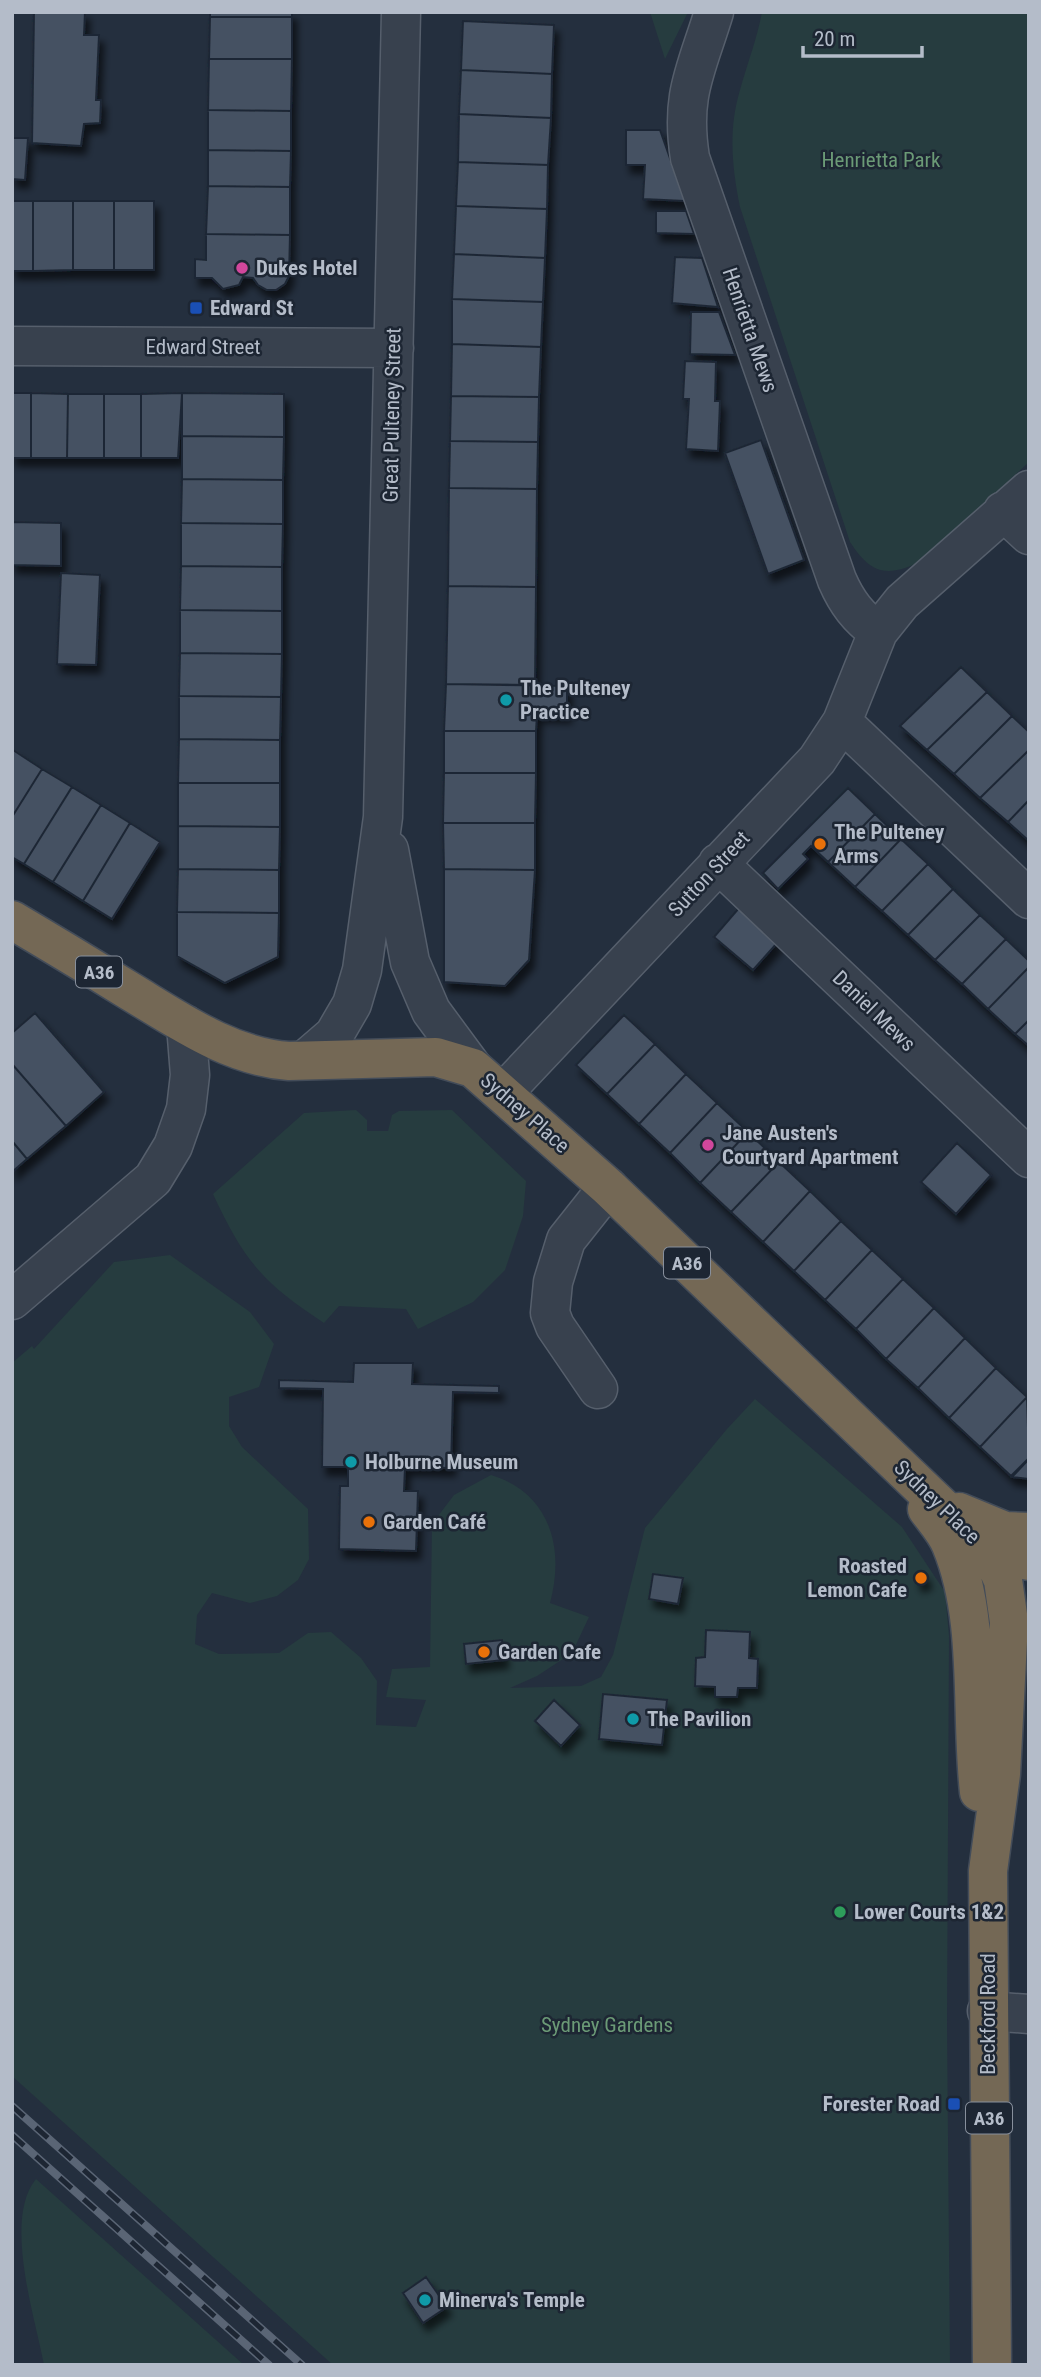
<svg xmlns="http://www.w3.org/2000/svg" width="1041" height="2377" font-family="'Roboto Condensed',sans-serif">
<defs>
<filter id="shadow"><feDropShadow dx="4.5" dy="8" stdDeviation="3.5" flood-color="#0009"/></filter>
</defs>
<rect width="100%" height="100%" fill="#242f3e"/>
<path fill="#263c3f" d="M650,12h38l-23,47z
M762,12h267v450l-107,99c-36,17 -51,13 -72,-19l-110,-335c-8,-40 -12,-77 0,-117 7,-26 17,-51 22,-78z
M356,1110l11,10v11h21l4,-16 7,-4 53,-1 74,71 -3,35 -18,54 -32,32 -55,27 -12,-20 -67,-3 -15,17c-61,-40 -80,-62 -111,-129l91,-81z
M170,1255l80,57 24,32 -15,43 -30,10v29l13,21 66,62 1,50 -11,21 -21,16 -27,7 -38,-10 -15,22 -2,29 24,10 60,-1 29,-20 23,-1 30,26 16,23 -1,44 40,2 10,-27 -40,-3 6,-28 38,-2 2,-143 22,-29 37,-20c59,18 74,73 59,128l39,14 -17,36 -35,23 -27,12 71,-2 20,-9 12,-22 32,-127 82,-99 28,-30 147,128 43,65 4,44 -2,386 3,343h-617l-321,-289v-713l20,-17 2,3 80,-87z
M36,2179l208,186h-200c-9,-48 -41,-146 -8,-186z"/>
<path fill="#455162" stroke="#1f2835" stroke-width="2" filter="url(#shadow)" d="M34,12h51l-1,23h15l-3,65h5l-1,23 -16,1 -3,22 -49,-3z
M210,12h82v5h-82z
M210,17h82v42h-83z
M463,21l91,4 -2,49 -91,-4z
M209,59h83l-1,52 -83,-1z
M461,70l91,4 -1,44 -92,-4z
M208,110l83,1v40l-83,-1z
M459,114l92,4 -3,47 -90,-3z
M626,130h34l25,71 -42,-2 2,-34h-19z
M12,138h16l-3,42 -13,-1z
M208,150l83,1 -1,36 -82,-1z
M458,162l90,3 -1,44 -91,-3z
M208,186l82,1v48l-84,-1z
M12,201h21v70h-21z
M33,201h40v69l-40,1z
M73,201h41v69h-41z
M114,201h40v69h-40z
M456,206l91,3 -2,49 -91,-4z
M656,211h30l8,23 -38,-1z
M206,234l84,1 -1,41 -4,8 -9,6h-9l-9,-5 -5,-7 -10,-1 -4,8 -16,4 -11,-11h-17v-19l11,1z
M454,254l91,4 -2,44 -91,-3z
M675,257l27,1 16,49 -46,-4z
M452,299l91,3 -2,45 -89,-3z
M691,312h28l16,43 -45,-1z
M452,344l89,3 -2,50 -88,-1z
M685,361l31,1 -1,39h5l-2,50 -32,-2 3,-50h-6z
M12,393h19v65h-19z
M31,393l37,1 -1,64h-36z
M182,393l102,1v43l-102,-1z
M182,393l-4,65h-37v-64z
M68,394h36v64h-37z
M104,394h37v64h-37z
M451,396l88,1 -1,45 -88,-1z
M182,436l102,1 -1,43 -101,-1z
M761,440l43,120 -36,14 -43,-121z
M450,441l88,1 -1,47 -88,-1z
M182,479l101,1v44l-102,-1z
M449,488l88,1 -1,98 -88,-1z
M12,522l49,1v43l-49,-1z
M181,523l102,1 -1,43 -101,-1z
M181,566l101,1v44l-102,-1z
M61,573l39,2 -4,90 -39,-1z
M448,586l88,1 -1,98 -89,-1z
M180,610l102,1v43l-102,-1z
M180,653l102,1 -1,43 -102,-1z
M961,667l26,25 -60,58 -27,-24z
M446,684l121,2v29l-30,-1 -1,17h-92z
M987,692l25,24 -58,58 -27,-24z
M179,696l102,1 -1,43 -101,-1z
M1012,716l17,16v18l-49,48 -26,-24z
M444,731h92v42h-92z
M179,739l101,1v43h-102z
M13,750l29,19 -30,48v-66z
M1029,750v50l-21,22 -28,-24z
M42,769l30,18 -48,77 -12,-7v-40z
M444,773h92l-1,50h-92z
M178,783h102v44l-102,-1z
M72,787l29,18 -48,77 -29,-18z
M848,788l27,26 -47,48 -17,-16 -8,8 5,5 -30,30 -15,-16z
M1029,800v41l-21,-19z
M101,805l29,18 -47,78 -30,-19z
M875,814l26,25 -46,48 -27,-25z
M130,823l30,19 -48,77 -29,-18z
M443,823h92v47l-91,-1z
M178,826l102,1 -1,43 -101,-1z
M901,839l27,25 -46,47 -27,-24z
M928,864l25,25 -45,46 -26,-24z
M178,869l101,1v43l-102,-1z
M444,869l91,1 -6,90 -24,26 -61,-4z
M953,889l27,26 -45,45 -27,-25z
M739,908l39,34 -25,28 -39,-33z
M177,912l102,1 -1,44 -53,26 -48,-27z
M980,915l26,24 -44,45 -27,-24z
M1006,939l23,22v6l-41,42 -26,-25z
M1029,967v53l-14,14 -27,-25z
M35,1013l69,79 -38,34 -54,-62v-31z
M624,1015l31,29 -48,50 -31,-29z
M1029,1020v26l-14,-12z
M655,1044l31,30 -47,50 -32,-30z
M12,1064l54,62 -39,33 -15,-18z
M686,1074l31,29 -47,50 -31,-29z
M717,1103l31,29 -48,51 -30,-30z
M748,1132l31,30 -48,50 -31,-29z
M12,1141l15,18 -15,13z
M957,1143l34,32 -35,39 -35,-32z
M779,1162l31,29 -47,51 -32,-30z
M810,1191l31,30 -47,50 -31,-29z
M841,1221l31,29 -47,50 -31,-29z
M872,1250l31,29 -47,50 -31,-29z
M903,1279l31,29 -48,51 -30,-30z
M934,1308l31,30 -47,50 -32,-29z
M965,1338l31,30 -47,50 -31,-30z
M354,1363h59l-1,21 87,2v7l-46,-1 -2,76 -46,-1 -1,24h14l-2,60 -77,-2 1,-63h8v-19h-26l1,-78 -44,-1v-8l74,2z
M996,1368l31,29 -47,50 -31,-29z
M1027,1397l2,61 -18,18 -31,-29z
M1029,1459v20l-17,-2z
M924,1572l3,9 -9,3 -3,-9z
M653,1574l30,4 -5,26 -29,-5z
M706,1630l44,2 -1,26 9,1 -1,29h-19l-1,9h-22v-10l-20,-1 1,-28 9,-1z
M502,1640l2,20 -38,4 -2,-20z
M603,1694l64,6 -5,45 -63,-6z
M554,1700l26,25 -19,21 -26,-25z
M426,2277l21,30 -24,16 -20,-30z"/>
<g fill="none" stroke-linecap="round" stroke-linejoin="round">
<g stroke="#565f6c" stroke-width="41">
<path id="minor" d="M714,12c-18,59 -34,83 -24,146l147,422c10,23 21,37 41,52
M12,346l382,2
M1003,511l26,24
M842,722l187,177
M389,850l21,112 21,49 42,57
M718,863l311,295
M305,1060l29,-25 18,-31 10,-34 21,-153 18,-805
M504,1092l313,-332 25,-38 36,-90 24,-30 127,-112
M12,1300l141,-121 20,-33 13,-37 4,-34 -4,-50
M598,1389l-43,-63 -5,-13 3,-31 13,-42 42,-53
M987,2011l42,3"/>
</g>
<g stroke="#434c59" stroke-width="41">
<path id="highway" d="M12,920c39,23 77,46 116,70 50,30 102,67 161,71l147,-4 37,11 135,119 383,367 12,26 6,42 -8,152 -13,97 4,494
M927,1509c8,11 19,23 24,36 31,75 19,168 28,247
M959,1512l46,19 24,1
M972,1549l57,12"/>
</g>
<use href="#minor" stroke="#38414e" stroke-width="38"/>
<use href="#highway" stroke="#746855" stroke-width="38"/>
<g stroke="#5a6575" stroke-width="8">
<path id="rail" d="M12,2106l290,259
M12,2135l257,230"/>
</g>
<use href="#rail" stroke="#1d2633" stroke-width="5" stroke-dasharray="16" stroke-linecap="butt"/>
</g>
<g fill="#d1479c" stroke="#1d2633" stroke-width="2.5">
<circle cx="242" cy="268" r="7"/>
<circle cx="708" cy="1145" r="7"/>
</g>
<g fill="#1a4fb4" stroke="#1d2633" stroke-width="2.5">
<rect x="189" y="301" width="14" height="14" rx="3.5"/>
<rect x="947" y="2097" width="14" height="14" rx="3.5"/>
</g>
<g fill="#0f9aa8" stroke="#1d2633" stroke-width="2.5">
<circle cx="506" cy="700" r="7"/>
<circle cx="351" cy="1462" r="7"/>
<circle cx="633" cy="1719" r="7"/>
<circle cx="425" cy="2300" r="7"/>
</g>
<g fill="#e8710a" stroke="#1d2633" stroke-width="2.5">
<circle cx="820" cy="844" r="7"/>
<circle cx="369" cy="1522" r="7"/>
<circle cx="921" cy="1578" r="7"/>
<circle cx="484" cy="1652" r="7"/>
</g>
<circle fill="#2e9e5b" stroke="#1d2633" stroke-width="2.5" cx="840" cy="1912" r="7"/>
<g text-anchor="middle" dominant-baseline="central" stroke-width="5" stroke-linejoin="round" paint-order="stroke">
<g fill="#1d2633" stroke="#878f9c" stroke-width="2">
<rect x="76" y="956.5" width="46" height="31" rx="5"/>
<rect x="664" y="1247.5" width="46" height="31" rx="5"/>
<rect x="966" y="2102.5" width="46" height="31" rx="5"/>
</g>
<g font-size="19" font-weight="bold" fill="#b4bcc9">
<text x="99" y="972">A36</text>
<text x="687" y="1263">A36</text>
<text x="989" y="2118">A36</text>
</g>
<g font-size="21" fill="#6b9a76" stroke="#1d2633">
<text x="881" y="160">Henrietta Park</text>
<text x="607" y="2025">Sydney Gardens</text>
</g>
<g font-size="21" font-weight="bold" fill="#b4bcc9" stroke="#1d2633" text-anchor="start">
<text x="256" y="268">Dukes Hotel</text>
<text x="210" y="308">Edward St</text>
<text x="520" y="688">The Pulteney<tspan x="520" dy="24">Practice</tspan></text>
<text x="834" y="832">The Pulteney<tspan x="834" dy="24">Arms</tspan></text>
<text x="722" y="1133">Jane Austen's<tspan x="722" dy="24">Courtyard Apartment</tspan></text>
<text x="365" y="1462">Holburne Museum</text>
<text x="383" y="1522">Garden Café</text>
<text x="907" y="1566" text-anchor="end">Roasted<tspan x="907" dy="24">Lemon Cafe</tspan></text>
<text x="498" y="1652">Garden Cafe</text>
<text x="647" y="1719">The Pavilion</text>
<text x="854" y="1912">Lower Courts 1&amp;2</text>
<text x="940" y="2104" text-anchor="end">Forester Road</text>
<text x="439" y="2300">Minerva's Temple</text>
</g>
<g font-size="21" fill="#b4bcc9" stroke="#1d2633">
<text transform="translate(750 330) rotate(71)">Henrietta Mews</text>
<text x="203" y="347">Edward Street</text>
<text transform="translate(392 415) rotate(-89)">Great Pulteney Street</text>
<text transform="translate(709 874) rotate(-47)">Sutton Street</text>
<text transform="translate(874 1011) rotate(44)">Daniel Mews</text>
<text transform="translate(525 1113) rotate(41)">Sydney Place</text>
<text transform="translate(937 1502) rotate(44)">Sydney Place</text>
<text transform="translate(988 2014) rotate(-90)">Beckford Road</text>
</g>
</g>
<rect width="1041" height="2377" fill="none" stroke="#b4bcc9" stroke-width="28"/>
<path d="M803 46v10h119v-10" fill="none" stroke="#b4bcc9" stroke-width="3.5"/>
<text x="814" y="46" font-size="21" fill="#b4bcc9" stroke="#1d2633" stroke-width="5" paint-order="stroke">20 m</text>
</svg>
